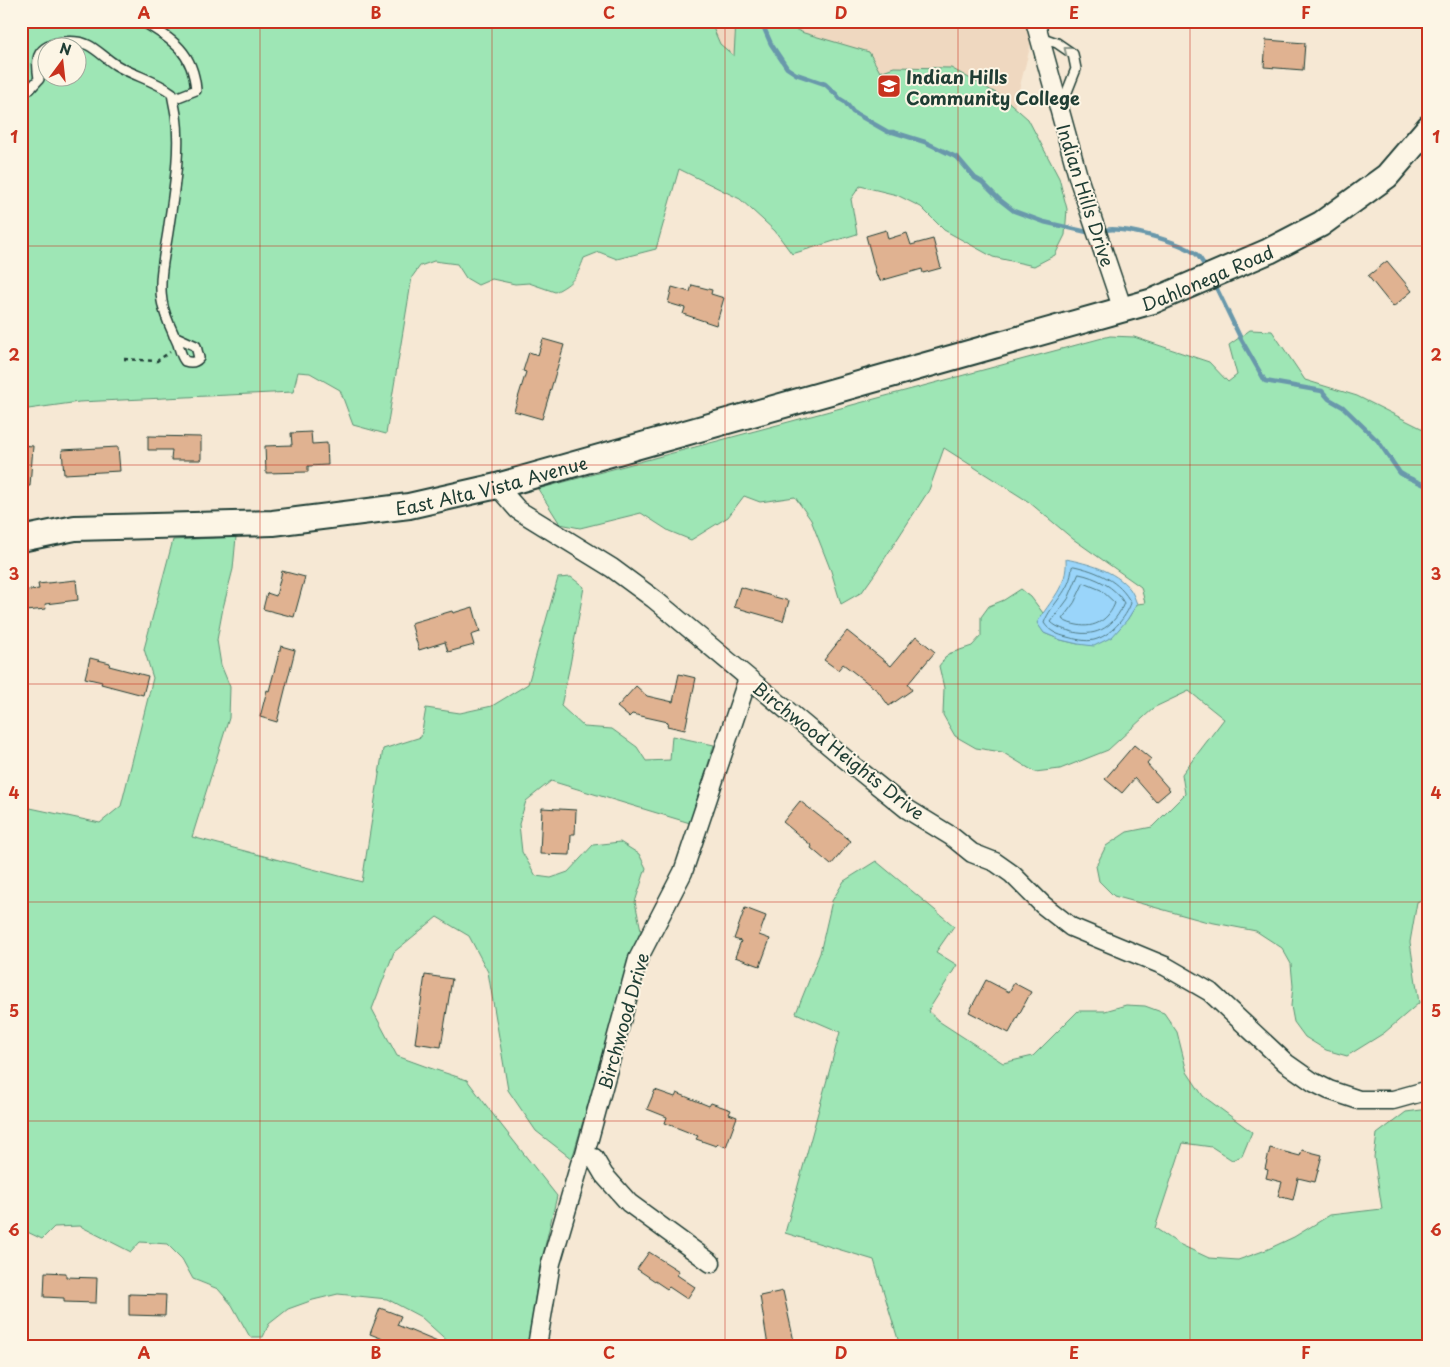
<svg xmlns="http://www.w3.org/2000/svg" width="1450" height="1367" font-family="'Playpen Sans',sans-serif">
<rect width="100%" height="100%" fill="#f6e8d4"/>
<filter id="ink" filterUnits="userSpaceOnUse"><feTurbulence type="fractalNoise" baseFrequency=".02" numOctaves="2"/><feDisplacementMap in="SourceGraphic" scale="10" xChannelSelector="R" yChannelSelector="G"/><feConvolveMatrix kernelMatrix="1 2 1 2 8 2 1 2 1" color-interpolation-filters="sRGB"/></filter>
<g filter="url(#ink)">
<path fill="#efd8c0" d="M512,21h525l-34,129z"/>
<path fill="#9ee6b5" stroke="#5e9274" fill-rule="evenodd" d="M21,21h689l10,23 14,12 2,-35h39l29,12 65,19 11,20 14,-5 57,1 52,29 25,22 31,59 8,31 -2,26 -10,20 -21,11 -41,-9 -49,-27 -23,-23 -24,-12 -37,-9 -9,13 6,35 -65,20 -17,-23 -35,-32 -61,-30 -23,80 -39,10 -18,-7 -15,6c-7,19 -11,25 -29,34l-26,-9 -14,1 -23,-5 -14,6 -12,-7 -9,-14 -23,-3 -14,5 -8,11 -26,157 -33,-9 -13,-35 -30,-17 -12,-1 -5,20 -214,10 -58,8zM48,48h30v30h-30z
M1250,330l22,1 33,49 52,16 72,36v464l-12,6 -7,40 9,61 -35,30 -37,23 -21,-6 -21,-13 -11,-15 -3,-16 2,-20 -2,-22 -9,-16 -26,-17 -52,-10 -90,-25 -15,-15 -3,-15 10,-20 21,-14 25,-5 33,-33 -3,-20 42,-55 -35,-28 -34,16 -47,43 -48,19 -25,3 -33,-20 -26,-4 -21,-12 -12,-21 1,-27 -5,-22 9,-12 24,-8 9,-10v-19l8,-11 15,-6 17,-11 10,8 12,16 -5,10 6,10 17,7 17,4 49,-24 10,-16 8,-1 -4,-16 -68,-48 -44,-37 -85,-54 -15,42 -55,85 -12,17 -21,12 -10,-33 -20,-51 -16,-23 -35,5 -16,-6 -16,21 -37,23 -22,-9 -28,-18 -61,15 -20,-4 -22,-35 572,-153 24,1 75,25 19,20 9,-7 -8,-30z
M236,537l-3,32 -10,39 -6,32 4,25 9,22 -1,31 -37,119 170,45 21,-133 38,-12 5,-29 34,5 32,-7 36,-22 30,-106 13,-1 13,10 -14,78 -9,41 23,21 28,2 25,18 9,14 24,-1 2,-24 42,9 -24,78 -139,-42 -25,20 -7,23 3,28 14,24 15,2 17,-6 25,-27 27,-3 19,12 7,14 -11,34 6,28 -10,25 -59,204 -36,-28 -28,-41 -20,-118 -19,-36 -32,-19 -43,35 -22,57 25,47 33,12 37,12 31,41 59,75 -18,75 -11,75h-75l-32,-29 -34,-18 -49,-5 -25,6 -25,9 -19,15 -6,13h-13l-18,-32 -14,-16 -25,-10 -11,-20 -15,-15 -27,-2 -9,10 -51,-26 -26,1 -12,12 -21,-10v-423l79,17 21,-17 32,-128 -9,-29 29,-109z
M876,861l78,65 -18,26 21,13 -29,46 12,11 63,41 30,-7 45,-45h27l21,-6 19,1 19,7 13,19 10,40 16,24 49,36 -10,24 -10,4 -20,-13 -29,-4 -28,85 24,16 30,14 29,2 28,-10 28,-13 36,-22 52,-6 -8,-52 3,-23 29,-22 23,-3v237h-529l-26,-86 -89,-27 55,-201 -44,-19 24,-60 12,-52 12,-20z"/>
<path fill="#9ad5fa" stroke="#6998ab" d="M1066,559c23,5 48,11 64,30 3,4 5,10 7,15l-10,16 -15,17 -18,9 -16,-2 -17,-4 -17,-7 -7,-10c13,-23 31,-36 29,-64z"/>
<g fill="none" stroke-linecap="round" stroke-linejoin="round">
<path stroke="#507a83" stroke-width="1" d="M1074,566c23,5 46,15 57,37 -5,15 -21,33 -37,37 -8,2 -19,-1 -27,-3 -9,-2 -18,-6 -23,-14 7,-20 27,-31 28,-56z
M1079,574c16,3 37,13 45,29 -9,22 -26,35 -51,29 -7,-2 -16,-4 -22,-10l17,-23z
M1084,583l17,7 14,13c-6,16 -20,26 -38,22 -5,-1 -10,-2 -15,-6l12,-16z"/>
<path stroke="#6998ab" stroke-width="4.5" d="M761,21l10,23 16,24 9,6 29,10 12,11 3,4 5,3 8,10 35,20h5l32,10 33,16 17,20 7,4 18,18 14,11 30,11 43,10h6
M1101,231c17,-7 80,11 95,23 5,4 8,11 11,16
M1214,283l27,56 24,42 57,10 7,8 14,8 35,34 22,32 5,3 24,11"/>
</g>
<path fill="#e0b291" stroke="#1f3d34" d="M1266,40l39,3 -2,27 -39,-3z
M886,230l2,9 19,-6 4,12 22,-6 8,29 -18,5 -1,-4 -42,12 -2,-5 -1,1 -11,-41z
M1387,261l25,30 -19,16 -25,-31z
M692,285l20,5 -1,4 13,4 -8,27 -33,-11 2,-6 -17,-5 4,-16 18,5z
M543,339l21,6 -22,74 -28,-8 12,-39 -3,-1 6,-19 9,3z
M311,432l1,12 15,-1 1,22 -20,1v6l-42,1 -1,-27 27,-1 -1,-12z
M148,436l53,1v23h-30l1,-10h-24z
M21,445l12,1 -3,40h-9z
M118,447l2,24 -56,3 -2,-24z
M282,571l23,6 -11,40 -31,-8 4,-16 9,3z
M76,580l2,20 -33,4 1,5 -21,2 -3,-20 17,-2 -1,-5z
M740,587l49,14 -6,20 -49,-14z
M473,607l7,25 -9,3 3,10 -26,7 -3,-10 -26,8 -8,-27 41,-12 1,2z
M847,631l44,35 25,-30 19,16 -27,32 4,6 -23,16 -11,-15 -35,-27 -5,6 -14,-10z
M281,646l14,4 -18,72 -17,-5 7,-27 2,1z
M90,658l20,5 -1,3 39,10 -5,19 -42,-11 1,-2 -17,-4z
M679,674l17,4 -11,52 -18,-4 1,-4 -36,-8 -3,3 -12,-10 19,-21 11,10 26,6z
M1134,745l17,14 -4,5 23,26 -14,12 -21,-24 -13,15 -17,-14z
M800,801l51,40 -20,24 -20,-17 1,-2 -29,-24z
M542,808l34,2 -1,24h-4l-1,21 -30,-1z
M745,908l21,8 -7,19 11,4 -10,27 -25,-9 6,-16 -7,-2z
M425,975l27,4 -11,68 -26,-4z
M986,980l23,12 5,-9 17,9 -22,41 -40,-21z
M655,1090l20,7 2,-4 32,13 2,-3 20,7 -2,4 8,3 -11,30 -8,-3 -2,2 -20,-7 2,-3 -33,-13 2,-6 -20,-8z
M1270,1148l30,8 2,-6 20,5 -7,27 -17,-4 -5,22 -15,-4 4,-14 -16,-4 2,-8 -3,-1z
M649,1252l30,19 -2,4 18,12 -8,12 -18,-12 -2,2 -30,-20z
M45,1272l21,1v4l31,1 -1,25 -32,-1v-4l-20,-1z
M783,1291l12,55h-27l-8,-50z
M129,1294l37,1 -1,21 -36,-1z
M380,1308l21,8 -4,9 50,21h-46l-31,-12z"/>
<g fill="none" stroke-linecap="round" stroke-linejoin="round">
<g stroke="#1f3d34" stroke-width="12">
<path id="lane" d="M142,21c31,19 51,31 54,69l-23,9
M1040,37l17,6 16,11 3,15 -15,38
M21,91l9,-2 9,-10c-1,-6 -2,-14 -1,-20 3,-18 36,-21 50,-14 10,5 18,14 28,20 18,11 39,15 56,28 1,7 3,15 4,22 5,34 -2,76 -7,110 -3,24 -11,52 -7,76 2,15 10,29 16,43 2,6 3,12 7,17 6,2 10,2 14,-3l-3,-12 -22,-10"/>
</g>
<g stroke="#1f3d34" stroke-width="21">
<path id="street" d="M1035,21l44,159 44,130
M497,486l21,24 94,58 42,31 190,159 63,51 44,27 21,17 23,9 17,12 31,31 28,22 94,39 45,26 76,71 27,19 16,8 30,10h34l36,-10
M584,1157l10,1 10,17 25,28 82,60
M537,1346l14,-83 29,-99 4,-7 54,-198 45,-87 65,-194"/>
</g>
<g stroke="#1f3d34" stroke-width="28">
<g id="secondary">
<path id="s1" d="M21,539l54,-11 198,-5 136,-17 88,-20 656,-185 116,-50 52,-27 66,-48 42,-49"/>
</g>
</g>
<path stroke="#1f3d34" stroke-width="2.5" stroke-dasharray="4 4" stroke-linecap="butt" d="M124,359l33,2 13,-9"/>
<use href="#lane" stroke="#fcf5e5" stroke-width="9"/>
<use href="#street" stroke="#fcf5e5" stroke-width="18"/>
<use href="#secondary" stroke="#fcf5e5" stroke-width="24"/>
</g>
<defs><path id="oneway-chevron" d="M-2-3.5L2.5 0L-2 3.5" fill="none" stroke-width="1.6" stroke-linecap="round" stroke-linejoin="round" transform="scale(1.25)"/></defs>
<use stroke="#8e998c" href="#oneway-chevron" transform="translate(1067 50) rotate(-142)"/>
</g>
<path fill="none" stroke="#c8321e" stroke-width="1" stroke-opacity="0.55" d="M260,21v1325M492,21v1325M725,21v1325M958,21v1325M1190,21v1325M21,246h1408M21,465h1408M21,684h1408M21,902h1408M21,1121h1408"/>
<defs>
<g id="university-square" transform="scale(1.25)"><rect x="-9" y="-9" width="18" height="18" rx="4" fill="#c8321e" stroke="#fcf5e5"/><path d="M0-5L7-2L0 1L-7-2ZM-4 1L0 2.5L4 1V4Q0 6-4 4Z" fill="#fff"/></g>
</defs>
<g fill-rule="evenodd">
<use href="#university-square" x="889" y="86"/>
</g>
<g text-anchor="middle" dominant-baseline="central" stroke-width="4" stroke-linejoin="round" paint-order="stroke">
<g font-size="18" font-weight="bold" fill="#1f3d34" stroke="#fcf5e5" text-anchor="start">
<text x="906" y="76">Indian Hills<tspan x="906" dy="21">Community College</tspan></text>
</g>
<g font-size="18" fill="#1f3d34" stroke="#fcf5e5">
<text transform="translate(1086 195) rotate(72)">Indian Hills Drive</text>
<text stroke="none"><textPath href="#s1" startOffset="1221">Dahlonega Road</textPath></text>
<text stroke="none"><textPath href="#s1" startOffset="475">East Alta Vista Avenue</textPath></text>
<text transform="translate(839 750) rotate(38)">Birchwood Heights Drive</text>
<text transform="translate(623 1021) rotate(-74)">Birchwood Drive</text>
</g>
</g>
<rect width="1450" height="1367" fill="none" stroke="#fcf5e5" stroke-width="55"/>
<g transform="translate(62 62) rotate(15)"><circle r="24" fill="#fcf5e5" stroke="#a4ab9e"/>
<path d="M0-4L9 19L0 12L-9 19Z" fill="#c8321e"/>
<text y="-8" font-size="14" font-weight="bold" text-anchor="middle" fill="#1f3d34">N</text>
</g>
<rect x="28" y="28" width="1394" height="1312" fill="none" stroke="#c8321e" stroke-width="2"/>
<g font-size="16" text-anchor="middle" font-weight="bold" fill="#c8321e">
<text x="144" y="19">A</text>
<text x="376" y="19">B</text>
<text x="609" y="19">C</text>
<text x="841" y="19">D</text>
<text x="1074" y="19">E</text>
<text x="1306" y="19">F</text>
<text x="14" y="143">1</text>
<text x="1436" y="143">1</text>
<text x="14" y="361">2</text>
<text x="1436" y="361">2</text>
<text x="14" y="580">3</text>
<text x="1436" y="580">3</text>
<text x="14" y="799">4</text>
<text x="1436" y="799">4</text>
<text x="14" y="1017">5</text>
<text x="1436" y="1017">5</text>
<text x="14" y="1236">6</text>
<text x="1436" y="1236">6</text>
<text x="144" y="1359">A</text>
<text x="376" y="1359">B</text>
<text x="609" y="1359">C</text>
<text x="841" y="1359">D</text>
<text x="1074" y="1359">E</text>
<text x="1306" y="1359">F</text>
</g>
</svg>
